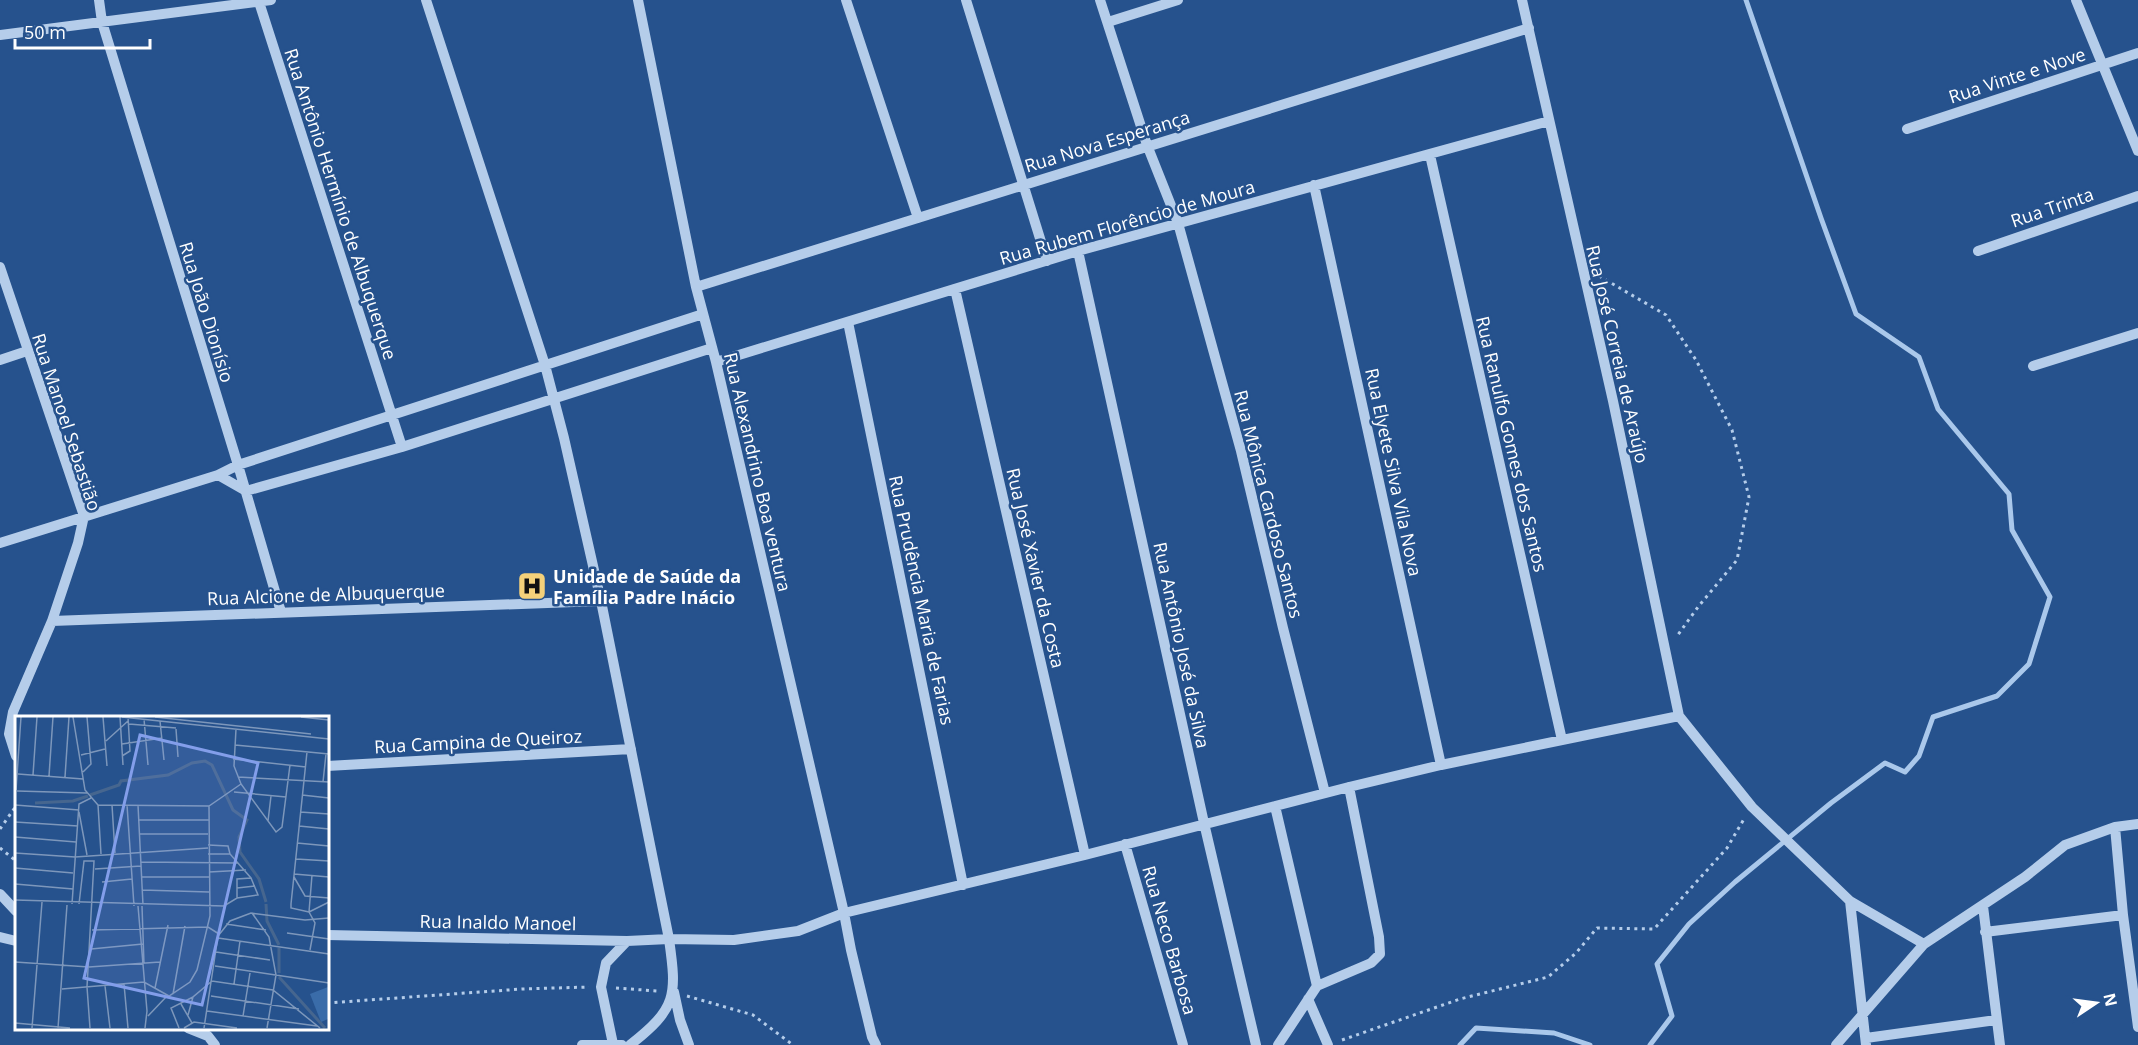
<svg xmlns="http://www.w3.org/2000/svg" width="2138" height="1045" font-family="'Open Sans',sans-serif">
<rect width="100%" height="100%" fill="#26528d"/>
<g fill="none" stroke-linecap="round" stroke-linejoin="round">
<path stroke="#aac8eb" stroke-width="5" d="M1460,1045l16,-17 78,5 36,12
M1650,1045l22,-29 -15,-52 32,-40 46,-42 96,-79 54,-40 20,9 14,-16 14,-39 64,-21 32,-32 21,-67 -38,-67 -3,-36 -71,-85 -19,-52 -63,-43 -35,-96 -75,-218"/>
<path stroke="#b5cdea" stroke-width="3" stroke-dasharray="3 4.5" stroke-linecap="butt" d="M1599,276l67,39 30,45 36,70 17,67 -12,63 -39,47 -21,29
M0,829l16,-23
M0,848l16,13
M616,988l41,3
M687,996l66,19 40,30
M327,1003l195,-14 67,-2
M1342,1040l118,-41 88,-22 28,-24 21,-25 57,1 73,-81 17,-29"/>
<path stroke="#b5cdea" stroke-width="10" d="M99,0l3,22 136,443 43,147
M426,0l119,365 19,73 37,163 68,338c8,57 8,69 -39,106
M638,0l58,287 20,75 128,551 7,37 21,87 4,8
M846,0l72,218
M966,0l81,261
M1100,0l47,145 31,78 63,228 42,177 42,165
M1522,0l91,401 66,315 73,91 98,94 74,43
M2076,0l62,151
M259,2l143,445
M1108,22l70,-22
M0,35l271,-35
M1907,129l231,-76
M1430,155l132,585
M1314,185l127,580
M1078,251l126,572 52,222
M1978,251l160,-55
M0,267l84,249 -6,27 -26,78 -39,91 -4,22 7,22
M696,287l833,-259
M955,289l130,566
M848,322l115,563
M0,360l27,-9
M716,362l362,-111 471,-130
M2033,366l105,-33
M218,475l28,16 156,-44 310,-99
M0,543l218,-68 20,-10 465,-151
M52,621l549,-20
M327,766l304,-17
M1275,806l42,180
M2115,827l8,88 15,112
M1125,844l58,201
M0,894l16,17
M1850,901l16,144
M1983,906l17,139
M1985,932l138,-17
M327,935l300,6 42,-2 65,1 64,-9 46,-18 241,-58 264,-68 92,-22 238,-49
M0,937l16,4
M674,992l6,28 9,25
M1308,999l20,46
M188,1028l20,8 7,9
M1866,1038l130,-18
M613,1044l-12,-57 5,-24 21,-22
M582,1045h40
M1278,1045l39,-59 54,-23 9,-9 -1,-17 -30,-150
M1836,1045l88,-101 101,-67 40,-32 50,-18 23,-3"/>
</g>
<defs>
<g id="hospital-square" transform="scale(1.5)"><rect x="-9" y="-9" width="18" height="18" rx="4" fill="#f4d17a" stroke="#26528d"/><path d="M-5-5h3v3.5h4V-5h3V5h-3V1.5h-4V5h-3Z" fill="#111"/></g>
</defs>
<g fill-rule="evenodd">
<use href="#hospital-square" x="532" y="586"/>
</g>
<g text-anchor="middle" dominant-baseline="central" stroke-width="5" stroke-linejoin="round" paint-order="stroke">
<g font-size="18" fill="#fff" stroke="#26528d">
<text transform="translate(2017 75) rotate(-18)">Rua Vinte e Nove</text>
<text transform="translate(1107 141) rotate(-17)">Rua Nova Esperança</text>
<text transform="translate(341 204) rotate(72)">Rua Antônio Hermínio de Albuquerque</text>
<text transform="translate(2052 207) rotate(-19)">Rua Trinta</text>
<text transform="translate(1127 222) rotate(-16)">Rua Rubem Florêncio de Moura</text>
<text transform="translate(207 312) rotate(73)">Rua João Dionísio</text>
<text transform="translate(1618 354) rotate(77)">Rua José Correia de Araújo</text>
<text transform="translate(67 422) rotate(72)">Rua Manoel Sebastião</text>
<text transform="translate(1512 444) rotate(77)">Rua Ranulfo Gomes dos Santos</text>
<text transform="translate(758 472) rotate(77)">Rua Alexandrino Boa ventura</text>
<text transform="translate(1394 472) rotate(78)">Rua Elyete Silva Vila Nova</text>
<text transform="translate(1269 504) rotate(76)">Rua Mônica Cardoso Santos</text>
<text transform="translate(1036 568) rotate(77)">Rua José Xavier da Costa</text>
<text transform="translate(326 594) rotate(-2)">Rua Alcione de Albuquerque</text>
<text transform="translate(922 600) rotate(78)">Rua Prudência Maria de Farias</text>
<text transform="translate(1182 645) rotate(78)">Rua Antônio José da Silva</text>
<text transform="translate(478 741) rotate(-3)">Rua Campina de Queiroz</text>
<text transform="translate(498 922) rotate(1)">Rua Inaldo Manoel</text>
<text transform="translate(1170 940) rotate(74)">Rua Neco Barbosa</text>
</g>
<g font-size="18" font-weight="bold" fill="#fff" stroke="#26528d" text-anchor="start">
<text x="553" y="576">Unidade de Saúde da<tspan x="553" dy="21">Família Padre Inácio</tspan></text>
</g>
</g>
<g transform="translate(15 716)">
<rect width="314" height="314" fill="#26528d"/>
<path d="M313,271v32l-7,3 -11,-28z" fill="#3a6ca9"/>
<path fill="none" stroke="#46668f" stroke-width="3" d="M75,79l29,-10 2,-4 47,-6 24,-12 13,-2 7,4 21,45 14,10 -8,17 1,15 19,27 7,23M20,87l38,-2 15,-5M251,188l1,17 12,24M264,257v-25M264,261l46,51"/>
<path fill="none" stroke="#7d97bb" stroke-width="1.5" d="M58,1l12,73 13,15M88,1l4,49M105,1l3,48M107,1l207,22M140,1l156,17M286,1l28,3M129,3l4,46M145,5l4,39M114,8l47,4M161,13l2,28M221,13l-2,37 7,18 35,48 6,-5 8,-62M91,25l22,-20M107,28l40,-6M220,29l94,9M292,36l-16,152v4l18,4M66,39l24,-6M107,40l8,-5 -2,-34M218,43l73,8M68,56l8,-8 -4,-47M3,58l65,5M18,59l4,-58M34,60l4,-59M50,61l4,-60M223,61l91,5M308,66l3,-28M1,74l5,-73M2,75l70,2M219,76l52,5M287,79l27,3M0,89l64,5M83,89l111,1 32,-22M83,89l3,49M97,89l3,48M112,89l7,101M123,89l5,100M64,96l8,43M285,96l29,2M124,104h70M253,105l3,-25M0,106l63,4M284,110l30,3M124,118h69M0,121l61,5M282,127l32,3M0,137l60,4 133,-9M193,138h22M281,143l33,2M126,146l97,1M0,152l58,5M80,153l46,-3M194,156l37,-2M279,158l35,3M126,161h68M279,161l11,19 24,2M87,166l30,-3M0,168l58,5M222,172l18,-2M127,174l67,2M222,182v-19l14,-1M0,184l209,6 13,-8 21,-3 -7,-17 -21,-24 -2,-8 -20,-1M57,188l7,-100 12,-6M64,188l5,-43h10l-7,126 3,41M123,190l9,105 -2,17M127,190l2,58M294,196l6,11 -5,27M294,196l3,-37M294,196l20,-10M237,197l17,24 7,38 -9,53M211,208l40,6M77,214l116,-3 11,7M272,217l42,6M203,222l111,16M76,233l52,-5M201,236l54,8M0,246l74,5 71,-5M200,250l114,17M109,268l4,44M219,268l6,-43M90,270l5,42M140,272l13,-63M47,273l82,-7 25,14 21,-14 7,-12 13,-54 -1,-110M158,278l12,-68M196,280l88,13M166,288l11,19M192,295l110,15M173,299l5,-18 19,-16 61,9 47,38M133,300l19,-20M228,300l7,-43M0,307l55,5M17,312l10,-126M43,312l9,-123M164,312l-8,-20 22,-11M169,312l10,-6 43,6M189,312l14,-92 12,-15 21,-8 54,7 24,-2"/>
<path fill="#839eea" fill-opacity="0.15" stroke="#839eea" stroke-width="3" d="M125,19l118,28 -56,242 -118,-27z"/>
<rect width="314" height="314" fill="none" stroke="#fff" stroke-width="3"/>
</g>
<g transform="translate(2096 1003) rotate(77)" stroke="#26528d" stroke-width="4.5" paint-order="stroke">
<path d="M0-4.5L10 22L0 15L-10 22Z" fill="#ffffff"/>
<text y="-9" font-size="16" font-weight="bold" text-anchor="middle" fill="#ffffff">N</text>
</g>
<path d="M15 39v9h135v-9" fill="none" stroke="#ffffff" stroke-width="3"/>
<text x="24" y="39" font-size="18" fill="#ffffff" stroke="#26528d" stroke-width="4.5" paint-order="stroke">50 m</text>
</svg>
